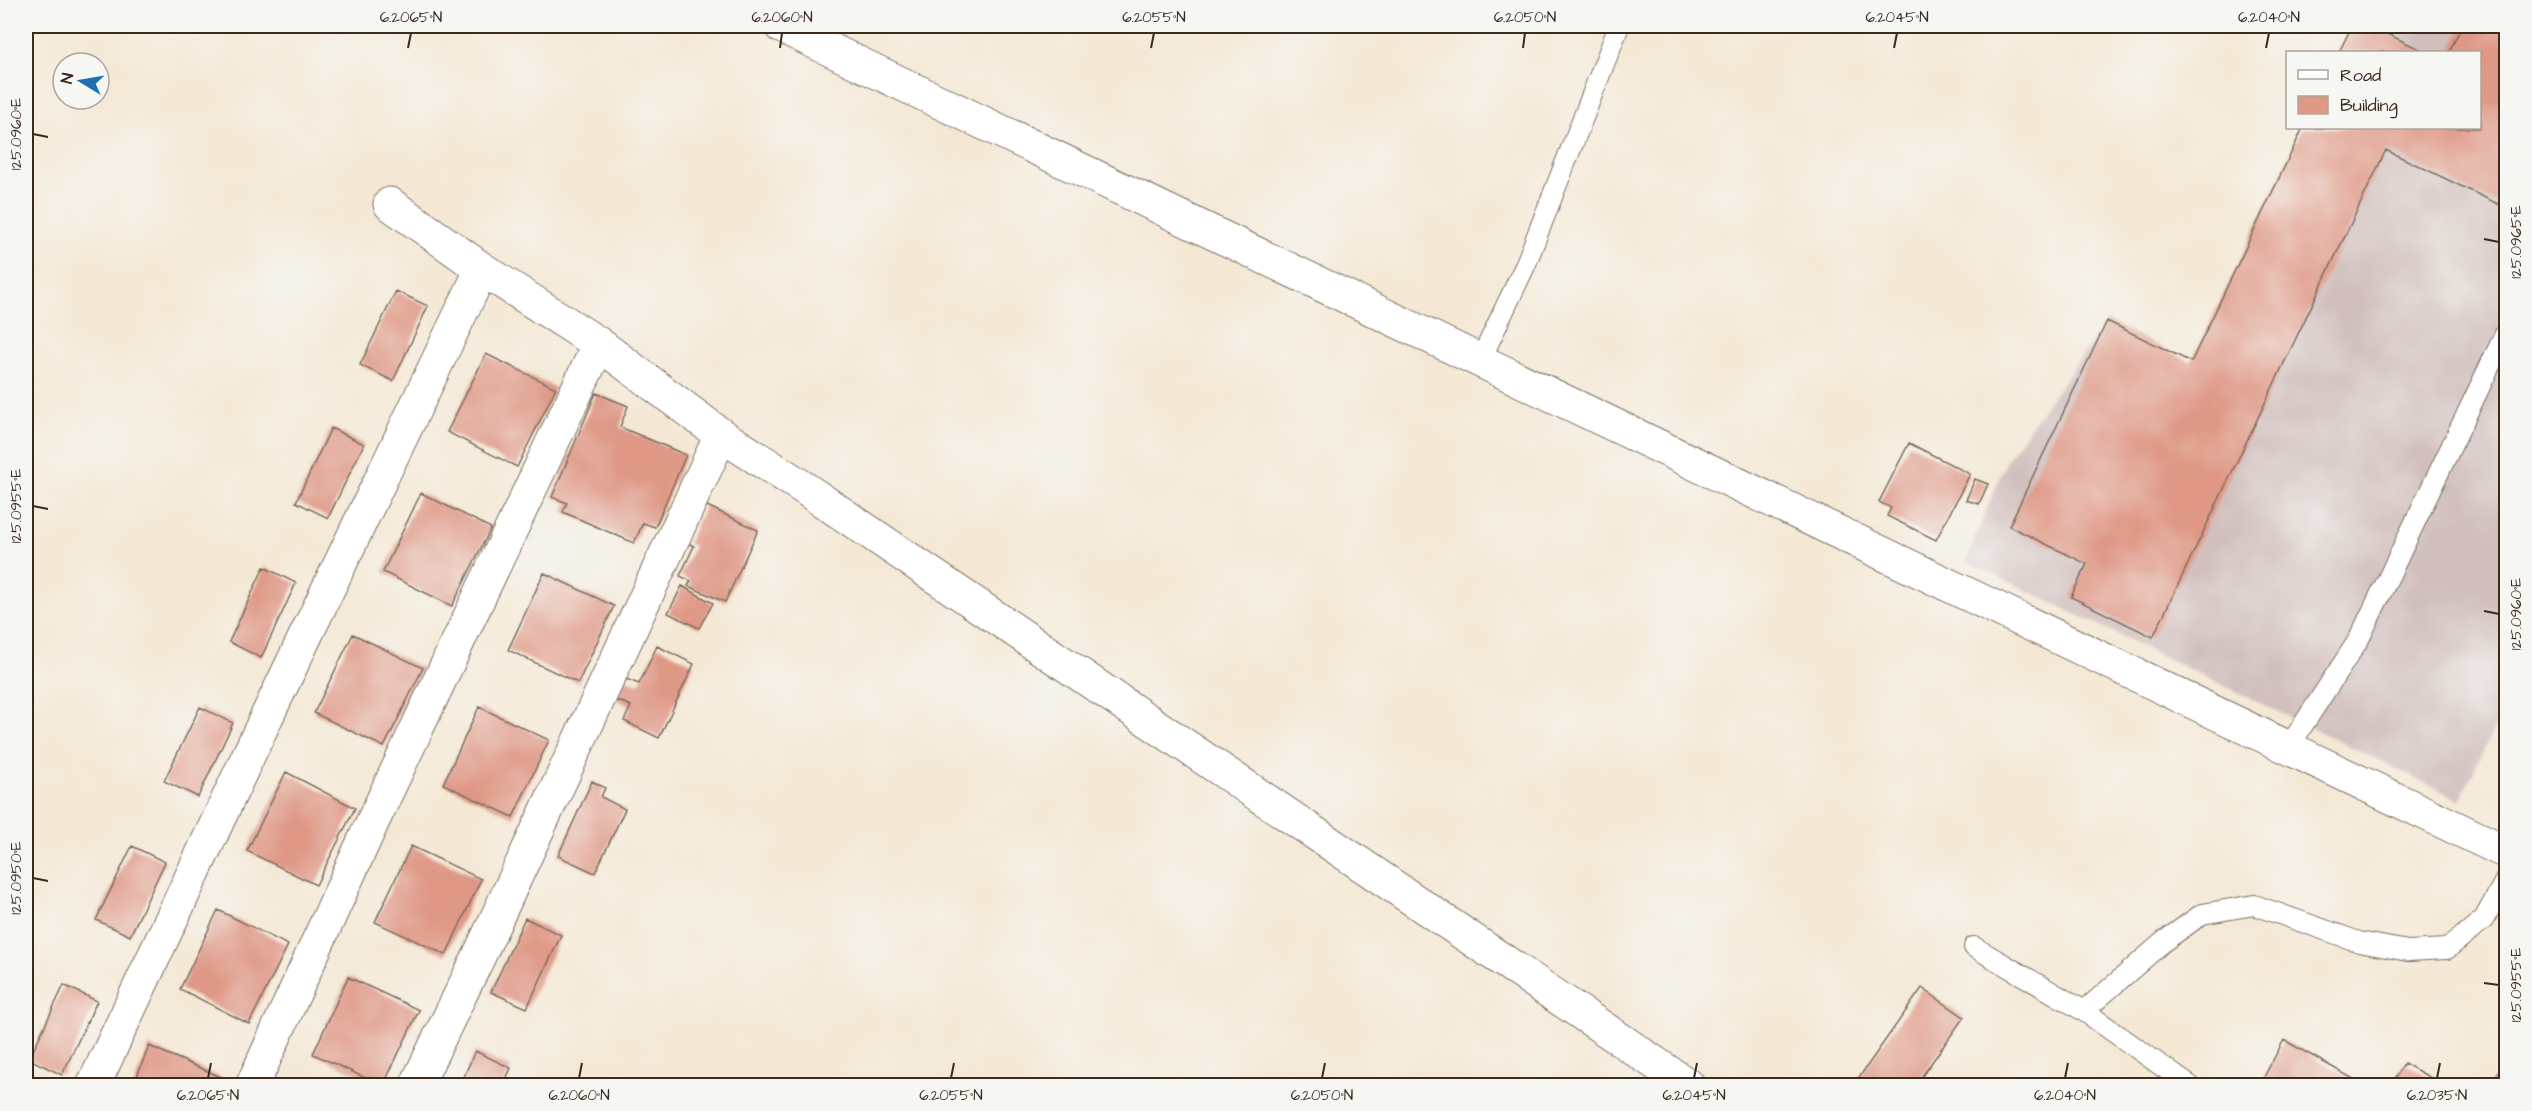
<svg xmlns="http://www.w3.org/2000/svg" width="2532" height="1111" font-family="'Architects Daughter',sans-serif">
<rect width="100%" height="100%" fill="#f6f6f2"/>
<filter id="ink" filterUnits="userSpaceOnUse"><feTurbulence type="fractalNoise" baseFrequency=".0167" numOctaves="2"/><feDisplacementMap in="SourceGraphic" scale="12" xChannelSelector="R" yChannelSelector="G"/><feConvolveMatrix kernelMatrix="1 2 1 2 8 2 1 2 1" color-interpolation-filters="sRGB"/></filter>
<filter id="wash" filterUnits="userSpaceOnUse"><feTurbulence type="fractalNoise" baseFrequency=".008" numOctaves="4" result="noise"/><feDisplacementMap in="SourceGraphic" scale="24" xChannelSelector="R" yChannelSelector="G"/><feGaussianBlur stdDeviation="1.35" result="paint"/><feColorMatrix in="noise" values="0 0 0 0 0 0 0 0 0 0 0 0 0 0 0 0 0 1.4 0 .05"/><feComposite in="paint" operator="in"/></filter>
<g filter="url(#wash)">
<rect width="100%" height="100%" fill="#f4e8d5"/>
<path fill="#d1bfbd" d="M2350,26h70l5,2 2,-2h79v677l-46,97 -494,-239 41,-102 100,-138 84,41 111,-234h178v-76h-143z"/>
<g id="blocks">
<path fill="#df9886" d="M2352,26h18l56,26h-87z
M2462,26h44v166l-6,13 -114,-55 -233,487 -82,-40 16,-33 -78,-38 98,-205 84,41 112,-234h177v-76h-31z
M396,291l32,15 -35,75 -33,-16z
M486,354l70,34 -39,79 -70,-35z
M596,393l32,13 -8,21 66,28 -31,72 -12,-4 -9,20 -71,-31 4,-9 -15,-6z
M331,428l33,16 -36,74 -32,-16z
M1909,443l61,31 -34,66 -49,-24 4,-8 -12,-6z
M1975,479l13,5 -9,20 -13,-4z
M421,493l70,35 -39,78 -69,-34z
M705,505l53,25 -33,72 -37,-16 3,-5 -11,-5 14,-30 -6,-3z
M264,567l32,16 -35,75 -32,-16z
M544,573l70,33 -36,77 -70,-33z
M682,586l31,17 -14,25 -31,-15z
M353,634l70,34 -39,79 -70,-34z
M657,646l37,18 -35,74 -35,-17 7,-15 -15,-6 10,-21 13,5z
M200,707l33,16 -35,74 -34,-16z
M479,707l70,33 -36,77 -70,-33z
M286,772l69,36 -39,77 -69,-34z
M592,781l13,7 -4,9 24,12 -30,64 -37,-17z
M132,846l33,16 -35,74 -34,-16z
M411,846l70,33 -35,76 -71,-33z
M218,910l70,35 -39,79 -69,-35z
M525,918l36,17 -34,73 -36,-16z
M348,977l71,33 -36,76 -70,-32z
M64,985l33,16 -35,74 -33,-16z
M1922,988l42,29 -49,69h-62z
M2284,1040l82,46h-107z
M149,1046l72,31 -4,9h-84z
M475,1051l36,17 -8,18h-43z
M2506,1057v29h-2l-10,-6z
M2404,1063l41,23h-54z"/>
</g>
</g>
<g filter="url(#ink)">
<use href="#blocks" fill-opacity="0" stroke="#7c6c5e" stroke-width="1.5"/>
<g fill="none" stroke-linecap="round" stroke-linejoin="round">
<g stroke="#7c6c5e" stroke-width="22">
<path id="service" d="M1480,361l45,-95 94,-240
M2288,748l71,-109 147,-307
M1974,947l110,64 106,75
M2084,1011l79,-69 39,-28 52,-9 105,37 49,9 39,-2 37,-30 22,-40"/>
</g>
<g stroke="#7c6c5e" stroke-width="35">
<path id="minor" d="M781,26l1725,826
M390,204l92,65 117,75 122,91 80,51 888,600
M93,1086l174,-370 215,-447
M252,1086l121,-265 226,-477
M416,1086l63,-130 242,-521"/>
</g>
<use href="#service" stroke="#fff" stroke-width="20"/>
<use href="#minor" stroke="#fff" stroke-width="33"/>
</g>
</g>
<path fill="none" stroke="#3b2a1e" stroke-width="2" d="M408,48l3,-15M780,48l2,-15M1151,48l3,-15M1523,48l2,-15M1894,48l3,-15M2266,48l3,-15M33,134l15,3M2484,239l15,3M33,506l15,3M2484,611l15,3M33,878l15,3M2484,983l15,2M208,1078l3,-15M579,1078l3,-15M951,1078l3,-15M1322,1078l3,-15M1694,1078l3,-15M2065,1078l3,-15M2437,1078l3,-15"/>
<rect width="2532" height="1111" fill="none" stroke="#f6f6f2" stroke-width="66"/>
<rect x="2286" y="51" width="195" height="78" fill="#f6f6f2" stroke="#aba49d" stroke-width="1.5"/>
<rect x="2298" y="70" width="30" height="9" fill="#ffffff" stroke="#aba49d" stroke-width="1.5"/>
<text x="2340" y="81" font-size="18" fill="#3b2a1e">Road</text>
<rect x="2298" y="96" width="30" height="18" fill="#df9886" stroke="#aba49d" stroke-width="1.5"/>
<text x="2340" y="111" font-size="18" fill="#3b2a1e">Building</text>
<g transform="translate(81 81) rotate(281)"><circle r="28" fill="#f6f6f2" stroke="#aba49d" stroke-width="1.5"/>
<path d="M0-4.5L10 22L0 15L-10 22Z" fill="#1f6fb2"/>
<text y="-9" font-size="16" font-weight="bold" text-anchor="middle" fill="#3b2a1e">N</text>
</g>
<rect x="33" y="33" width="2466" height="1045" fill="none" stroke="#3b2a1e" stroke-width="2"/>
<g font-size="15" text-anchor="middle" fill="#3b2a1e">
<text x="411" y="22">6.2065°N</text>
<text x="782" y="22">6.2060°N</text>
<text x="1154" y="22">6.2055°N</text>
<text x="1525" y="22">6.2050°N</text>
<text x="1897" y="22">6.2045°N</text>
<text x="2269" y="22">6.2040°N</text>
<text transform="translate(16 134) rotate(-90)" y="5">125.0960°E</text>
<text transform="translate(2516 242) rotate(-90)" y="5">125.0965°E</text>
<text transform="translate(16 506) rotate(-90)" y="5">125.0955°E</text>
<text transform="translate(2516 614) rotate(-90)" y="5">125.0960°E</text>
<text transform="translate(16 878) rotate(-90)" y="5">125.0950°E</text>
<text transform="translate(2516 985) rotate(-90)" y="5">125.0955°E</text>
<text x="208" y="1100">6.2065°N</text>
<text x="579" y="1100">6.2060°N</text>
<text x="951" y="1100">6.2055°N</text>
<text x="1322" y="1100">6.2050°N</text>
<text x="1694" y="1100">6.2045°N</text>
<text x="2065" y="1100">6.2040°N</text>
<text x="2437" y="1100">6.2035°N</text>
</g>
</svg>
